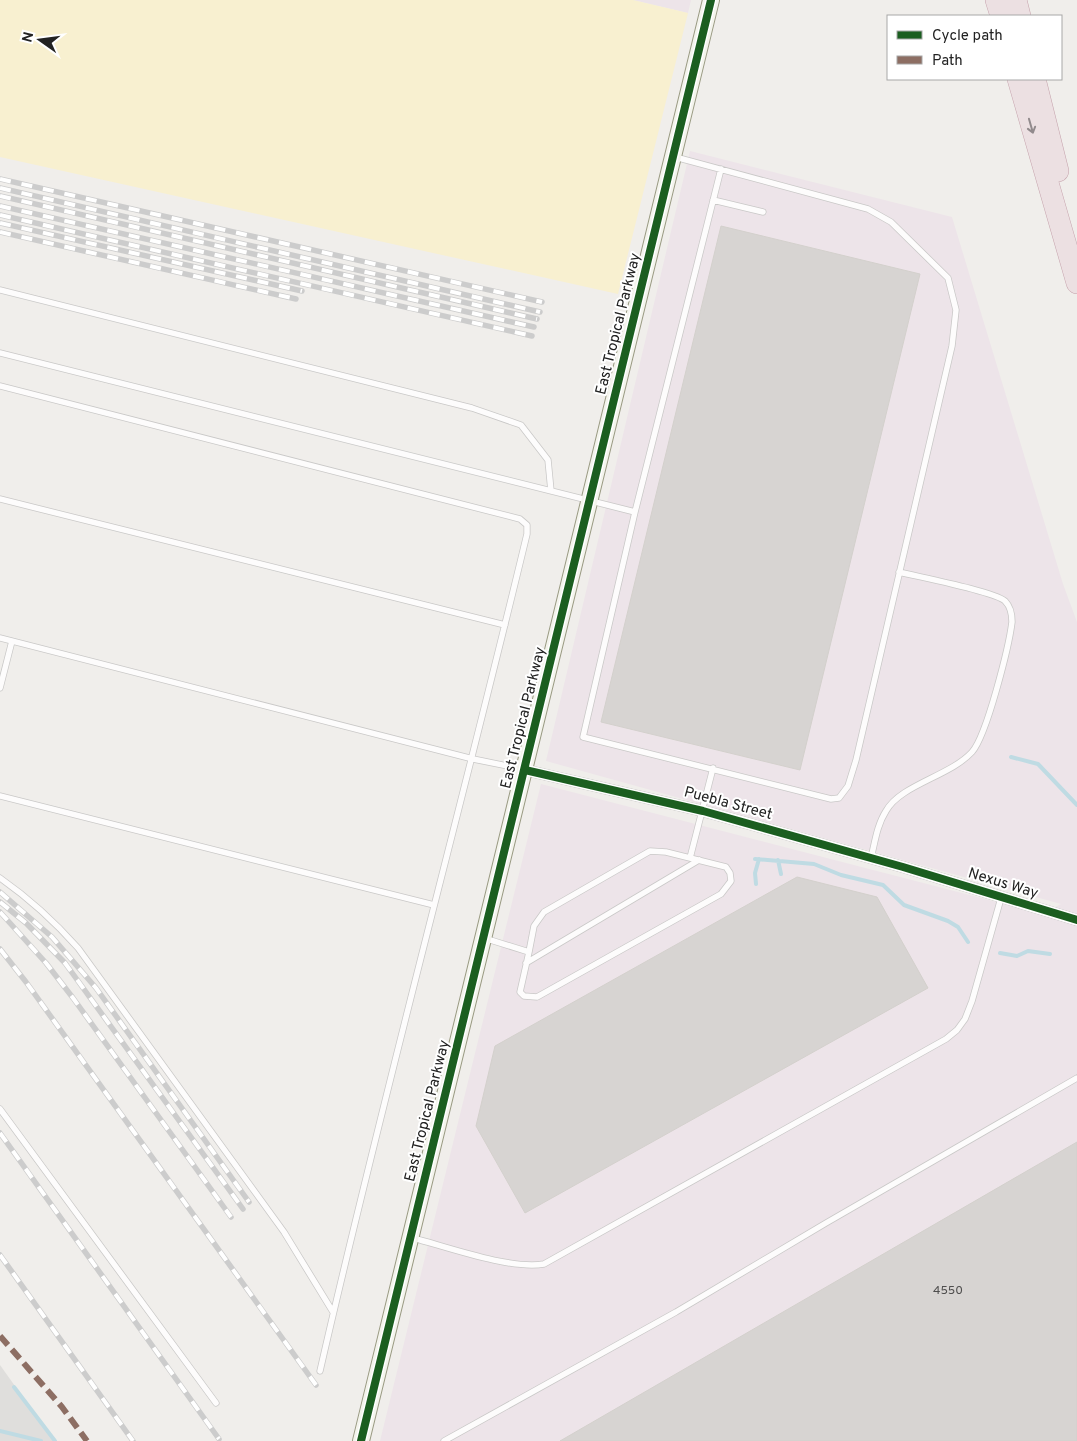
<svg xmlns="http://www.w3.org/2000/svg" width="1077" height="1441" font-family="Overpass,sans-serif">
<rect width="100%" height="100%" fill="#f0eeeb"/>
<path fill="#dfdedc" d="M0,1365l54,76h-54z"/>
<path fill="#ede4e9" d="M633,0h58l-3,13z
M690,151l262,66 111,367 14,38v819h-697l161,-657 502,130 18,-10 -515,-143z"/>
<path fill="#f8f0d0" d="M0,0h633l55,13 -70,281 -618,-137z"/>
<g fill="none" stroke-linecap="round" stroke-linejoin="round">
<path stroke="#bfdbe3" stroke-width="4" d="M1011,757l27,7 39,41
M755,859l59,5 27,11 42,10 21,20 44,16 10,6 10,15
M778,860l3,14
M756,884l-1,-11 4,-14
M1000,953l17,3 11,-5 22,3
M14,1387l41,54
M0,1431l41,10"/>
</g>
<path fill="#d7d4d2" stroke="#d3d0cc" d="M721,226l199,48 -120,496 -199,-48z
M797,877l80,20 51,91 -403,225 -49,-87 19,-80z
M1077,1142v299h-517z"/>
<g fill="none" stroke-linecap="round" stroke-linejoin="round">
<g stroke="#c9c8c7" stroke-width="7">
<path id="lane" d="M675,157l193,52 23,13 57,56 8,32 -4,36 -96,414 -8,26 -9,12 -8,1 -248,-62 52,-225 86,-343
M713,200l50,12
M0,290l472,118 49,17 27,35 3,31
M0,353l635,159
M0,386l520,133 7,6v9c-67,279 -143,557 -207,837
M0,499l505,126
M0,638l473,121 49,10
M0,688l12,-47
M0,796l434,109
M690,858l23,-90
M871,858c4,-16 6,-33 15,-47 14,-26 64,-35 86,-59 15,-17 37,-106 40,-130 0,-8 -1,-15 -7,-21 -12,-10 -86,-24 -106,-29
M0,878c30,21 54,43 78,70l206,284 49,80
M484,938l45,14 -9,40 4,4 13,1 184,-103 10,-13 -1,-8 -4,-6 -60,-15 -16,-1 -106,61 -10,14 -5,26
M526,963l173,-103
M0,1109l216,294
M413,1238c34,9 98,32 131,26l402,-225 11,-9 8,-11 7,-18 29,-103
M444,1441l232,-129 150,-89 251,-145"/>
</g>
<g stroke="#c9c8c7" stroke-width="12">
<path id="street" d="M525,770l178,41 200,56 174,53"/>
</g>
<g stroke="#999a82" stroke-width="18">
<path id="secondary" d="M361,1441l350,-1441"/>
</g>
<g stroke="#c5a2ac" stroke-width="22">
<path id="highway" d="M996,0l5,16
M1016,0l4,16
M1018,79l59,204
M1035,79l23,92"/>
</g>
<use href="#lane" stroke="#fdfcfc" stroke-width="5.5"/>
<use href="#street" stroke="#fdfcfc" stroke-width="11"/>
<use href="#secondary" stroke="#f4f4ed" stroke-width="16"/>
<use href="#highway" stroke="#ece0e2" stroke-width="21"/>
<g stroke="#ccc" stroke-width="5.5">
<path id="rail" d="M0,179l542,123
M0,188l540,124
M0,196l537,123
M0,206l534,121
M0,215l532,121
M0,223l302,68
M0,232l296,67
M0,892l52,45 44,51 153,214
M0,902l26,21 39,40 178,246
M0,912l46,51 27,35 158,219
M0,949l26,33 290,403
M0,1133l219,306
M0,1255l133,186"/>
</g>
<use href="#rail" stroke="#fff" stroke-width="4" stroke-dasharray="11" stroke-linecap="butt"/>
<path stroke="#8d6e63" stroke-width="6" stroke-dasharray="12 6" stroke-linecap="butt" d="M0,1336l62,71 25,34"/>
<g stroke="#fff" stroke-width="11">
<path id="cycleway" d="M525,770l178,41 200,56 174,53
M361,1441l350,-1441"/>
</g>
<use href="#cycleway" stroke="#1b5e20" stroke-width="8"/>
</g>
<defs><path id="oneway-shaft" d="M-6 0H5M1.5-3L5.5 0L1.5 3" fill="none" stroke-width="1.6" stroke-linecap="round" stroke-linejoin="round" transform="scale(1.25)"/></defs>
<use stroke="#918a8c" href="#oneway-shaft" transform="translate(1031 126) rotate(74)"/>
<g text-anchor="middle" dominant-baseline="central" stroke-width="4" stroke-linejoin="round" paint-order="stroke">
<g font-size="12" fill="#4f4e4e">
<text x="948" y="1291">4550</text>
</g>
<g font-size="15" fill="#222" stroke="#fff">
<text transform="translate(619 324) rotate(-76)">East Tropical Parkway</text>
<text transform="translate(524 718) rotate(-76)">East Tropical Parkway</text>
<text transform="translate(728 804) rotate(15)">Puebla Street</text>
<text transform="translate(1003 884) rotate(17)">Nexus Way</text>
<text transform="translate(428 1111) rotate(-76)">East Tropical Parkway</text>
</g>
</g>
<rect x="887" y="15" width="175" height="65" fill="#ffffff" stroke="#a7a7a7"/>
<rect x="897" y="31" width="25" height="8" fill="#1b5e20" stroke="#a7a7a7"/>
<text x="932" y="40" font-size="15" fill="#222222">Cycle path</text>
<rect x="897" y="56" width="25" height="8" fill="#8d6e63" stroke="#a7a7a7"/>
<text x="932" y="65" font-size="15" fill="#222222">Path</text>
<g transform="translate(40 40) rotate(284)" stroke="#ffffff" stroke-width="4" paint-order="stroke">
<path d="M0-4L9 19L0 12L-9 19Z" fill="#222222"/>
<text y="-8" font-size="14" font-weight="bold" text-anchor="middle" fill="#222222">N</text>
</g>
</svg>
